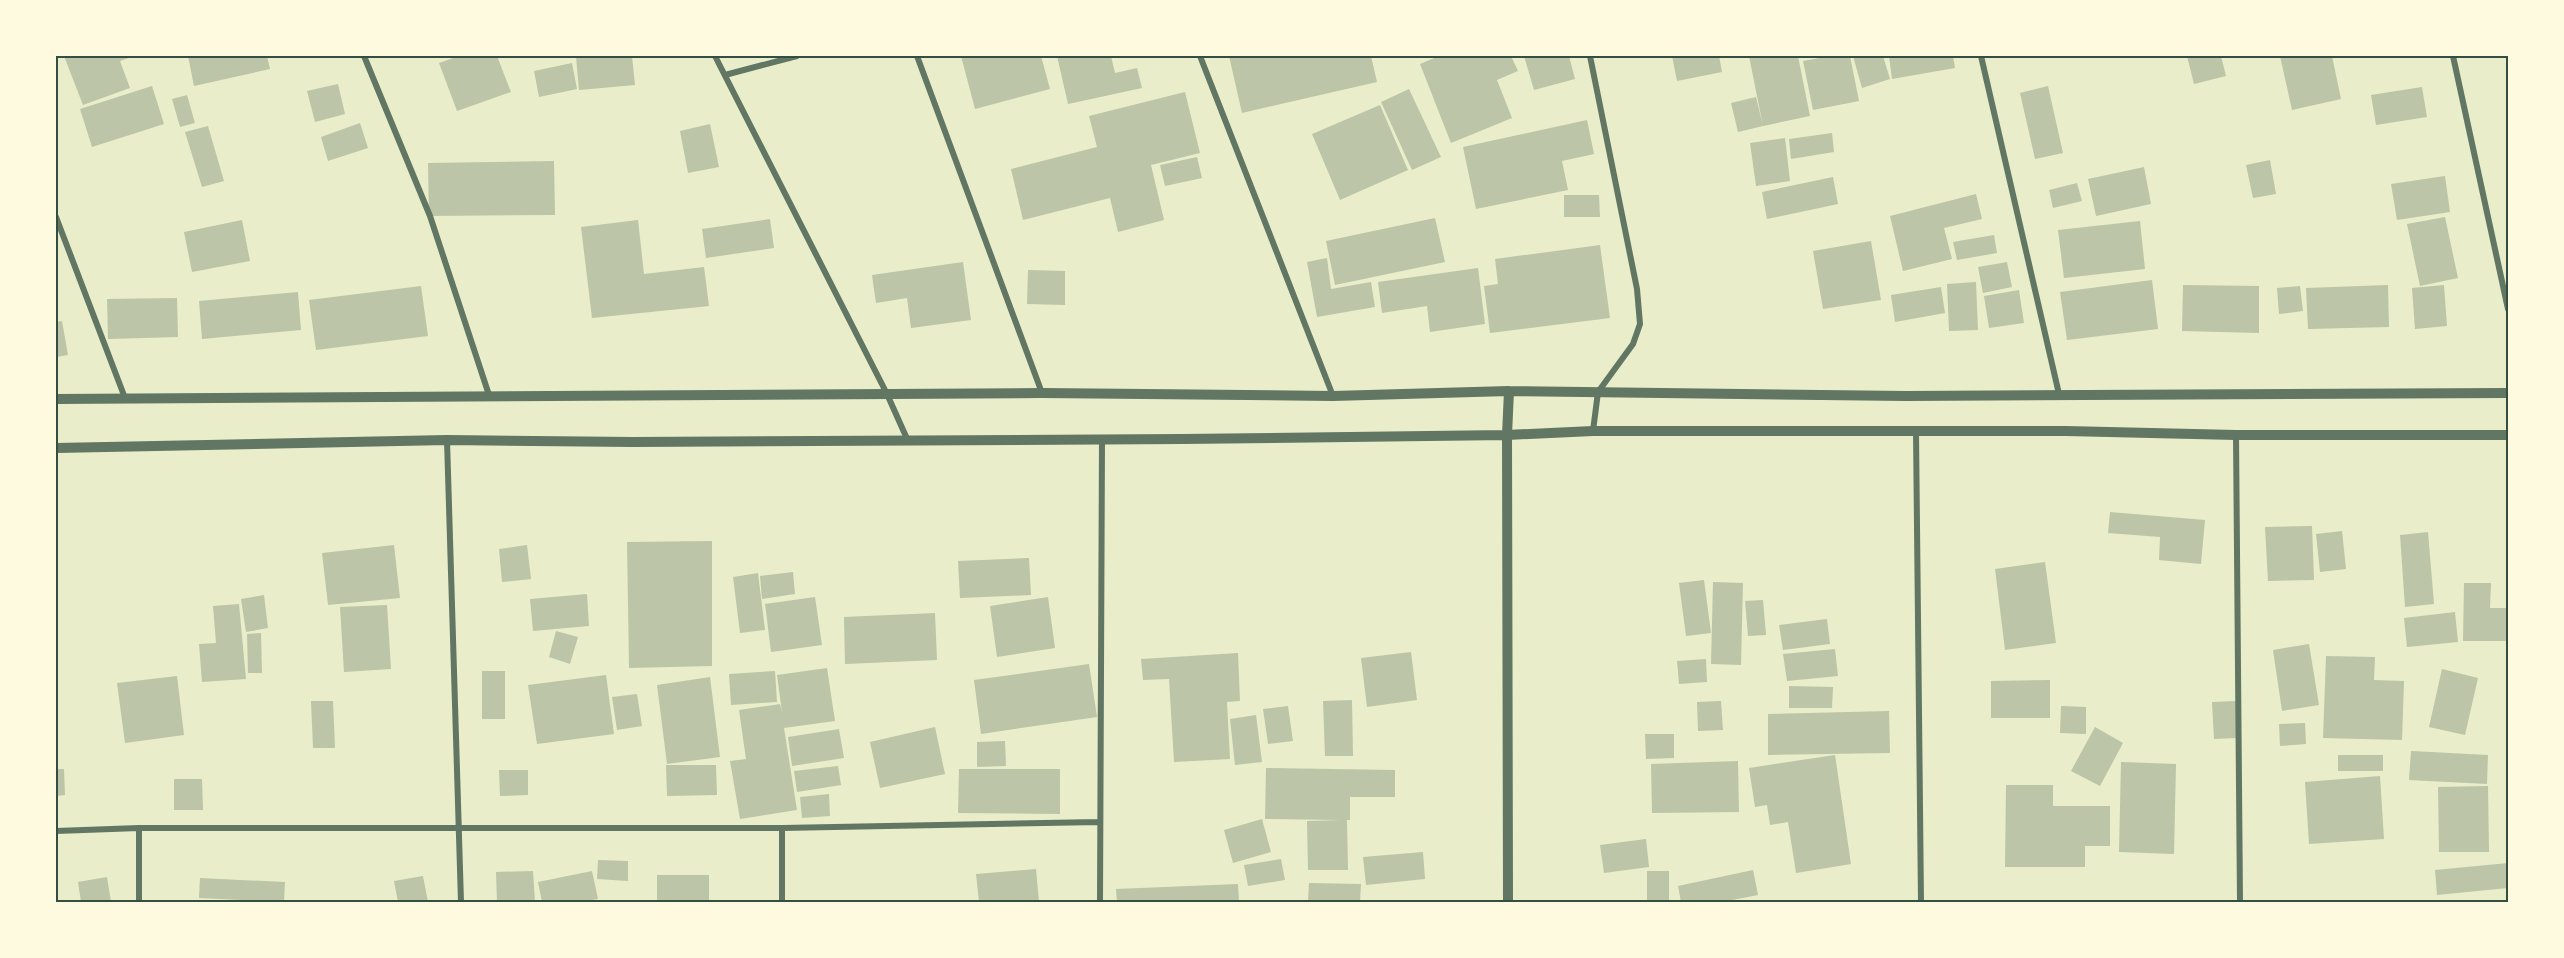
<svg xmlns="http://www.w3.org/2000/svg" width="2564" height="958" font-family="'Source Sans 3',sans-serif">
<rect width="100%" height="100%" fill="#e9edc9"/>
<path fill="#bcc5a7" d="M64,56h70l-14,5 10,27 -47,17z
M188,56h79l3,13 -76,17z
M459,56h38l14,36 -54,19 -18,-48z
M576,56h56l3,29 -56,5z
M961,56h80l9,33 -75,20z
M1057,56h54l4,17 22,-5 5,20 -74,16z
M1229,56h142l6,26 -135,31z
M1439,56h72l7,15 -21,9 15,38 -61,25 -31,-79z
M1524,56h45l6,23 -41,11z
M1672,56h47l3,16 -45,9z
M1749,56h49l12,60 -47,10z
M1830,56h20l9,45 -46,9 -10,-49z
M1853,56h30l7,23 -28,9z
M1889,56h64l2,12 -63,11z
M2187,56h34l5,20 -32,8z
M2280,56h52l9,43 -49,11z
M572,63l5,26 -38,8 -5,-26z
M338,84l7,30 -30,8 -8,-31z
M152,86l12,38 -72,23 -12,-38z
M2048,86l15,67 -28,6 -15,-66z
M2422,87l5,30 -51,8 -5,-30z
M1409,89l32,68 -29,13 -31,-68z
M1185,92l15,61 -49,12 13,55 -46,12 -8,-34 -87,22 -12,-51 86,-22 -8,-31z
M187,95l8,28 -15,4 -8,-28z
M1756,97l7,29 -25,6 -7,-29z
M1380,105l28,65 -68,30 -28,-66z
M1587,120l7,34 -32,7 6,29 -92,19 -13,-62z
M360,123l8,25 -40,13 -7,-24z
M710,124l9,43 -31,6 -8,-42z
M208,126l16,55 -22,6 -17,-55z
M1832,133l2,19 -43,7 -2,-20z
M1785,138l5,43 -34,5 -6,-43z
M1197,157l5,21 -37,8 -5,-21z
M2270,160l6,34 -23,4 -7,-33z
M554,161l1,54 -126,1 -1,-53z
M2144,167l7,37 -55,12 -8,-37z
M2445,176l5,36 -53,8 -6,-36z
M1833,177l5,27 -71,15 -5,-27z
M2077,183l5,18 -29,7 -4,-18z
M1976,194l6,25 -38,9 8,31 -49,12 -13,-55z
M1564,195h35l1,22h-36z
M2445,217l13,61 -38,8 -13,-62z
M1435,218l10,44 -110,23 -9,-44z
M770,219l4,29 -68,10 -4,-29z
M242,220l8,41 -58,11 -8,-40z
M638,220l6,54 60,-7 5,39 -117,12 -11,-91z
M2140,221l5,48 -81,9 -6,-48z
M1994,235l3,18 -40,7 -4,-18z
M1871,241l10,59 -58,9 -10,-58z
M1600,245l10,73 -120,15 -6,-47 14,-2 -3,-25z
M1327,258l4,31 40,-7 4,25 -58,10 -10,-55z
M963,262l8,58 -60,8 -4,-30 -31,5 -4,-28z
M2007,262l5,25 -29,6 -5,-26z
M1478,268l7,56 -55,8 -3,-26 -45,7 -4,-31z
M1028,270l37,1v34l-38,-1z
M2152,280l6,49 -91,11 -7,-48z
M1976,282l2,48 -29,1 -2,-47z
M2183,285l76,1v47l-77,-2z
M2388,285l1,42 -81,2 -2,-41z
M2444,285l3,41 -32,3 -3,-41z
M421,286l7,50 -112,14 -7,-50z
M2300,286l3,25 -24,3 -2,-26z
M1941,287l4,26 -50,9 -4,-27z
M2019,290l5,33 -35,5 -5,-32z
M298,292l3,38 -99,9 -3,-38z
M177,298l1,39 -70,2 -1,-40z
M62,321l6,34 -12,2v-35z
M2110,512l95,8 -4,44 -42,-4 1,-23 -52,-4z
M2312,526l2,54 -46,1 -3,-54z
M2342,531l4,38 -26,3 -4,-38z
M2428,532l6,72 -29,3 -5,-72z
M712,541v125l-83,2 -2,-126z
M394,545l6,53 -72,7 -6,-52z
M527,545l4,34 -29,3 -3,-33z
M1029,558l2,37 -71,3 -2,-37z
M2045,562l11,81 -51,7 -10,-81z
M793,572l2,22 -33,5 -2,-23z
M758,573l7,57 -25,3 -7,-56z
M1704,580l7,53 -25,3 -7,-53z
M1713,582l30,1 -2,82 -30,-1z
M2464,583h27l-1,25h18v33h-45z
M587,594l2,32 -56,5 -3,-32z
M264,595l4,33 -22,4 -5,-33z
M815,597l7,48 -51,7 -6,-48z
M1048,597l7,51 -58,9 -7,-51z
M1763,600l3,35 -18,1 -3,-35z
M239,604l7,75 -44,3 -3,-38 17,-1 -3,-37z
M387,605l4,64 -47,3 -4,-65z
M2455,612l3,30 -51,5 -3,-29z
M935,613l2,47 -92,4 -1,-47z
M1827,619l3,25 -47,6 -4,-25z
M556,631l22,6 -8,27 -21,-7z
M261,633l1,40h-14l-1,-39z
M2309,644l10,61 -37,6 -9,-61z
M1835,649l3,27 -51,5 -4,-27z
M1411,652l6,48 -50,7 -6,-49z
M1238,653l2,48 -13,1 3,57 -56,3 -5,-83 -26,1 -2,-21z
M2326,656l49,1 -1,23 30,1 -2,59 -79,-2z
M1706,659l1,23 -28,2 -2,-23z
M1089,664l8,53 -116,17 -7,-54z
M827,668l8,53 -51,7 13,82 -57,9 -10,-58 16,-2 -7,-49 41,-6 2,8 -5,-37z
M2442,669l36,9 -13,57 -36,-8z
M482,671h23v48h-23z
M775,671l2,31 -46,3 -2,-31z
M606,675l8,59 -77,10 -9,-59z
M177,676l7,59 -59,8 -8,-60z
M710,677l10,80 -53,7 -10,-79z
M2050,680v38h-59v-37z
M1789,686l44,1 -1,21h-43z
M637,694l5,32 -25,4 -5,-33z
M1352,700l1,56h-28l-2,-55z
M311,701h22l2,47h-22z
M1721,701l2,29 -25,1 -1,-29z
M2236,701l1,37 -23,1 -2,-37z
M1288,706l5,35 -25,3 -5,-35z
M2061,706l25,1v27l-26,-1z
M1889,711l1,42 -122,2v-41z
M1256,715l6,47 -27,3 -5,-46z
M2305,723l1,21 -26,2 -1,-22z
M935,727l10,47 -65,14 -10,-46z
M2095,727l28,16 -23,43 -29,-15z
M839,729l5,29 -52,8 -4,-29z
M1645,734h29v24l-28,1z
M1005,741l1,25 -29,1v-25z
M2411,751l77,4 -1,29 -78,-4z
M1835,755l16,109 -55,9 -8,-51 -18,3 -3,-20 -12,2 -6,-39z
M2338,755h45v16h-45z
M1738,761l1,51 -87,1 -1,-49z
M2121,762l55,2 -2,90 -55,-2z
M666,765h50l1,30 -50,1z
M838,766l3,19 -44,7 -3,-21z
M1266,768l129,2v27h-45v23h-3l1,50h-40l-1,-49 34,-1 -76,-1z
M56,769h8l1,26 -9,1z
M959,769h101v45l-102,-1z
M499,770h29v25l-28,1z
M2380,776l4,63 -75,5 -4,-62z
M174,779h28l1,31h-29z
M2006,785h47v21h57v40h-25v21h-80z
M2488,786l1,66h-50l-1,-65z
M829,794l1,22 -28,2 -2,-21z
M1262,819l9,33 -38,11 -9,-33z
M1646,839l3,28 -45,6 -4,-28z
M1423,852l2,27 -59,6 -3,-28z
M1281,859l4,21 -37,6 -4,-21z
M598,860l30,1v20l-31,-2z
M2508,863v25l-71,7 -2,-25z
M1036,869l3,33h-60l-3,-28z
M1753,870l5,25 -36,7h-41l-3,-16z
M533,871l2,31h-38l-1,-30z
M592,871l6,28 -17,3h-39l-4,-20z
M1647,871h22v31h-22z
M657,875h52v27h-52z
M423,876l5,26h-30l-4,-21z
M107,877l4,25h-30l-3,-20z
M200,878l85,4 -1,20 -85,-4z
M1309,883l52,1 -1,18h-52z
M1238,884l1,18h-122l-1,-13z"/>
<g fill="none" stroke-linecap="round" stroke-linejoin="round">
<path stroke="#617663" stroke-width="6" d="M364,56l66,160 59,179
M715,56l172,338 21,47
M917,56l125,337
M1200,56l133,340
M1590,56l47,233 3,35 -7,20 -35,48 -5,39
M1981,56l78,338
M2453,56l55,253
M725,75l72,-19
M56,217l69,181
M1916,432l5,470
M2236,435l4,467
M447,440l14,462
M139,828v74
M782,828v74
M56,831l83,-3h643l317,-6
M1100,902l2,-463"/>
<path stroke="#617663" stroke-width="10" d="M56,399l986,-6 291,3 176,-5 397,5 602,-3
M56,448l391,-8 186,2 549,-3 325,-4 86,-4h473l170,4h272
M1508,902l-1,-467 2,-44"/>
</g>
<rect width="2564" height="958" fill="none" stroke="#fefae0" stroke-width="114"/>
<rect x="57" y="57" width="2450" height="844" fill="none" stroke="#344e41" stroke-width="2"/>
</svg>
